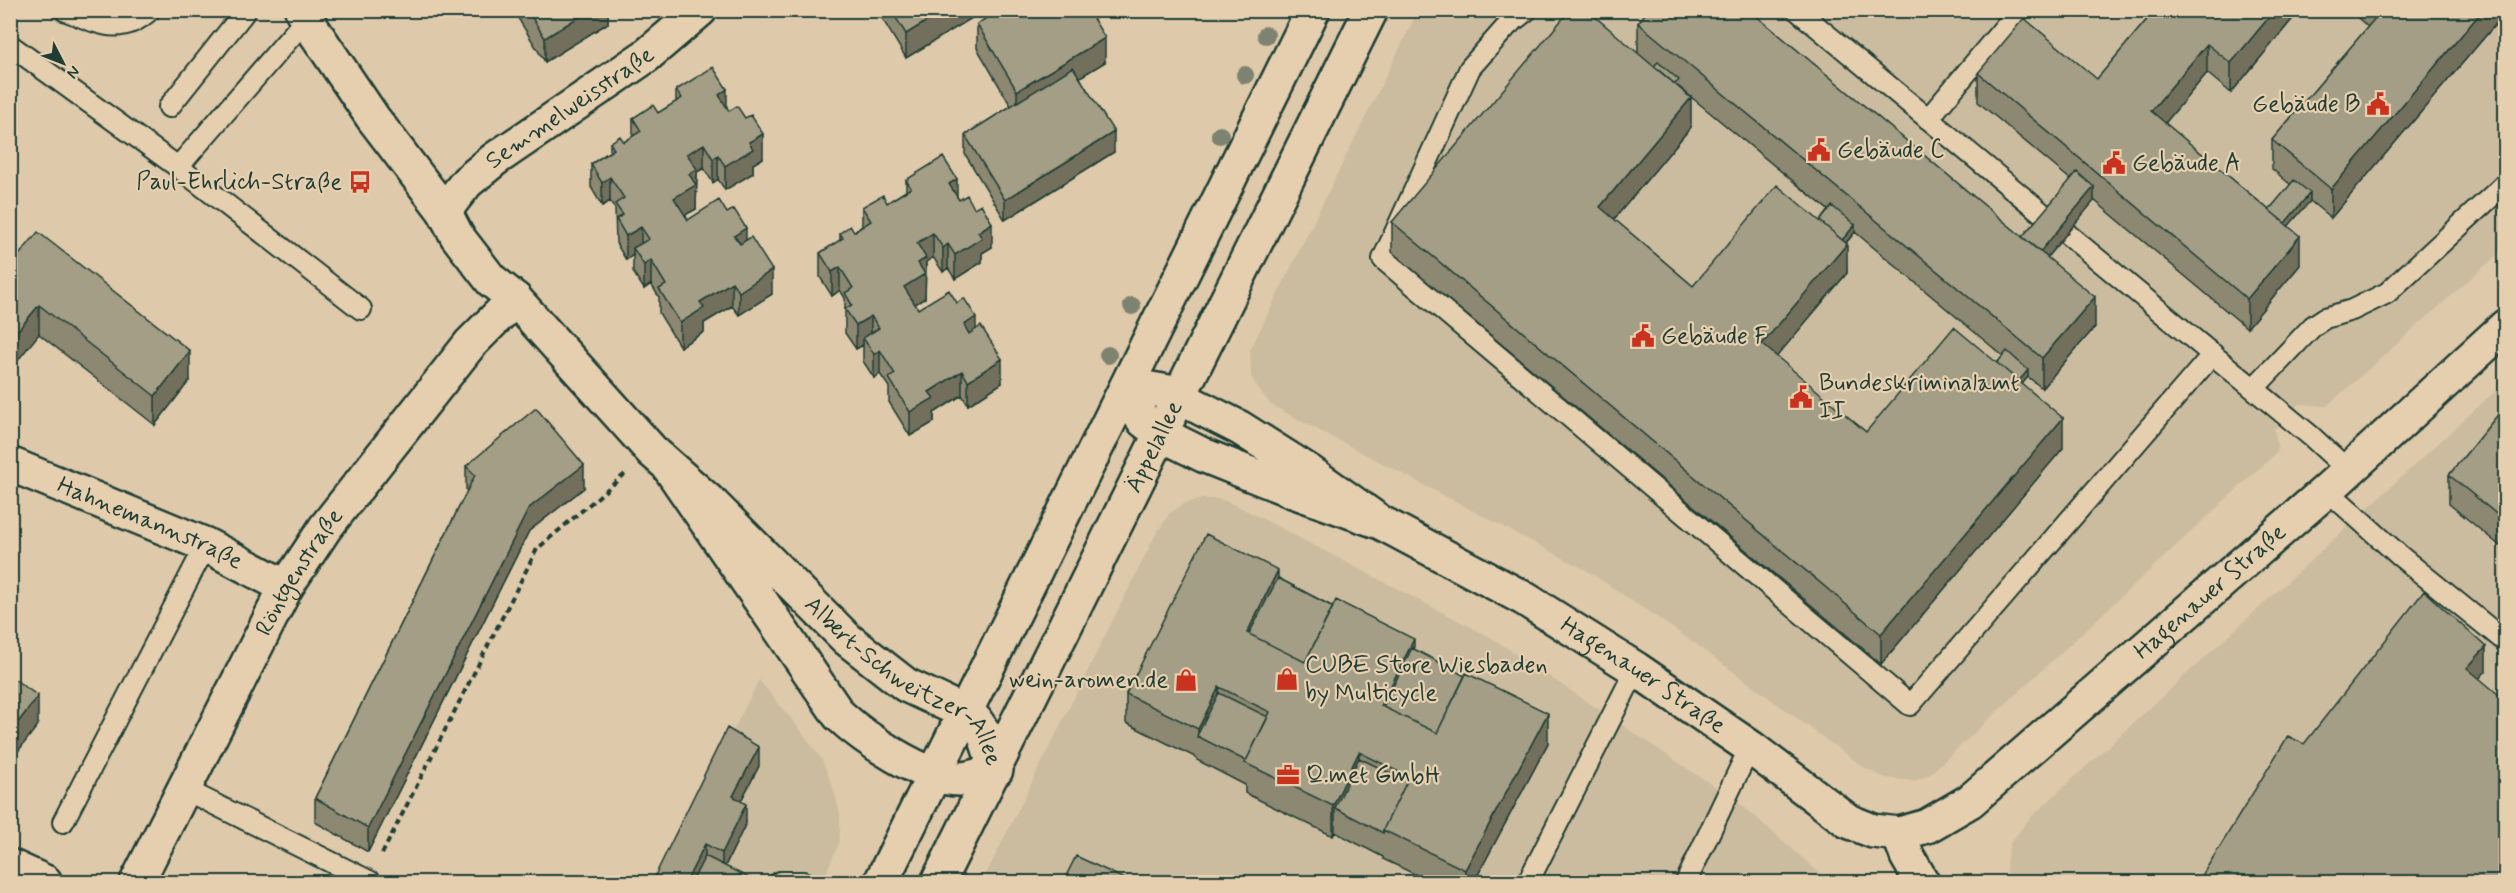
<svg xmlns="http://www.w3.org/2000/svg" width="2516" height="893" font-family="Mynerve,sans-serif">
<rect width="100%" height="100%" fill="#dec9aa"/>
<filter id="ink" filterUnits="userSpaceOnUse"><feTurbulence type="fractalNoise" baseFrequency=".0167" numOctaves="2"/><feDisplacementMap in="SourceGraphic" scale="12" xChannelSelector="R" yChannelSelector="G"/><feConvolveMatrix kernelMatrix="1 2 1 2 8 2 1 2 1" color-interpolation-filters="sRGB"/></filter>
<g filter="url(#ink)">
<path fill="#ccbc9f" d="M1418,11h1087v237l-178,158 -27,-2 -26,25 4,22 -349,324 -14,6 -30,-3 -20,-10 -179,-131 -100,-67 -315,-165 -12,-15 -8,-14 -1,-26z
M2505,382v500h-497l-2,-20 4,-19 20,-25z
M1202,499h18l18,7 254,132 250,167 88,77h-848l175,-350 13,-19 15,-10z
M759,680l43,52 20,28 11,27 7,27v27l-18,41h-166z"/>
<g fill="none" stroke-linecap="round" stroke-linejoin="round">
<g stroke="#1f3d34" stroke-width="24">
<path id="service" d="M64,10c33,12 56,28 86,0
M1527,10l-19,15 -38,43 -87,191 527,446 303,-351
M1797,10l515,427 37,34
M10,45l168,122 128,-148
M169,107l77,-97
M1928,119l91,-109
M178,167l183,142
M2254,388l59,-62 12,-8 27,-8 35,-17 119,-110
M2327,490l73,66 106,86
M184,789l187,93
M63,822l143,-277
M780,882h23
M1528,882l108,-213
M1686,882l64,-135"/>
</g>
<g stroke="#1f3d34" stroke-width="38">
<g id="minor">
<path id="s1" d="M302,10l4,9 67,99 71,93 13,25 34,44 24,19 137,152 60,53 135,135 59,46 60,28 9,7 9,13 12,37c-12,3 -24,9 -36,9 -35,1 -96,-41 -121,-64l-170,-248"/>
<path id="s2" d="M444,211l23,-29 28,-23 151,-103 54,-46"/>
<path id="s3" d="M10,464l196,81 80,42"/>
<path d="M1899,834l8,22 15,26"/>
<path d="M10,866l35,16"/>
<path id="s4" d="M137,882l149,-295 39,-59 145,-184 45,-45"/>
</g>
</g>
<g stroke="#1f3d34" stroke-width="38">
<g id="tertiary">
<path id="s5" d="M1380,522l-87,-31 -90,-36 -42,-21 -17,-13 -20,-28 21,-5 24,4 71,36 68,43 72,51 145,77 111,70 114,78 98,74 25,10 26,3 28,-8 43,-25 357,-311 179,-164"/>
</g>
</g>
<g stroke="#1f3d34" stroke-width="38">
<g id="secondary">
<path d="M881,882l432,-872"/>
<path id="s6" d="M938,882l433,-872"/>
</g>
</g>
<path stroke="#1f3d34" stroke-width="4" stroke-dasharray="6 4.5" stroke-linecap="butt" d="M382,854l155,-305 88,-75
M277,882l5,-9"/>
<use href="#service" stroke="#e6cfaf" stroke-width="20"/>
<use href="#minor" stroke="#e6cfaf" stroke-width="33"/>
<use href="#tertiary" stroke="#e6cfaf" stroke-width="33"/>
<use href="#secondary" stroke="#e6cfaf" stroke-width="33"/>
</g>
<g fill="#7e826f">
<circle cx="1266" cy="35" r="9"/>
<circle cx="1245" cy="75" r="9"/>
<circle cx="1220" cy="135" r="9"/>
<circle cx="1132" cy="306" r="9"/>
<circle cx="1108" cy="355" r="9"/>
</g>
<path fill="#8c8872" stroke="#1f3d34" stroke-width="1.5" fill-rule="evenodd" d="M513,10h95v13l-63,39z
M877,10h108l-79,48z
M2155,10h145l-69,83 -24,-20 -42,50 104,87 22,-25 -19,-16v-29l96,-113 -19,-17h156v3l-174,205 -21,-17 -22,25 12,39 -53,63 -153,-128 -47,57 48,70 -53,61 -14,-11 -6,7 41,64 -182,216 -489,-412v-30l246,-169v-30l384,214 49,-57 -93,-78v-29l119,6zM1679,87l149,123 -8,11 -127,65 -79,-67 77,-92zM1855,232l148,124 -6,7 -131,69 -90,-75 71,-84 -1,-30z
M977,24l128,38 -25,15 34,75 -109,68 -40,-66v-19l46,-29 -34,-58z
M676,90l51,18 36,50 -10,6v9l-28,17 -7,-11 -5,4 -9,-15 -7,4 -1,37 -11,6 3,5 58,20 26,54 -33,21 -7,-9 -28,17v9l-24,15 -21,-34v-16l-8,-13 -7,5 -11,-17v-17l-7,5 -10,-17 -1,-34 -5,-8 -8,5 -11,-19v-23l19,-13v-8l14,-1 9,-5v-19l25,-5 18,-11z
M906,180l51,17 35,50 -10,6v9l-27,17 -7,-11 -5,4 -10,-15 -7,5 -1,36 -10,6 3,5 39,-6 19,26 26,54 -34,22 -6,-10 -28,18v9l-24,14 -21,-34v-15l-9,-13 -6,4 -11,-17v-16l-7,4 -11,-16v-35l-5,-8 -8,6 -12,-19v-24l20,-12v-8l14,-1 8,-6v-19l25,-4 19,-12z
M10,248l180,132 -35,45 -116,-91z
M2505,406v144l-56,-46v-29z
M466,466l118,22 -55,43 -161,321 -53,-30v-24l152,-307 -1,-1z
M1278,578l136,71 134,94 -74,139h-43l-48,-23v-2l-48,-25 -2,4 -88,-43v-8l-48,-25v-2l-71,-35v-29z
M759,766l-18,35 5,22 -21,43 -73,16z"/>
<path fill="#726f5d" stroke="#1f3d34" stroke-width="1.5" d="M590,10h18v13l-63,39v-24z
M945,10h40l-79,48v-24z
M2275,10h25l-69,83v-30z
M2483,10h22v3l-174,205v-29z
M1105,38v24l-88,53v-24z
M2207,44v29l-56,67v-29z
M727,89v24l-8,-18z
M1691,98v29l-91,109v-29z
M1114,132v20l-109,68v-20z
M763,134v24l-10,6v9l-28,17v-24l24,-24z
M704,144v24l-7,4 -1,37 -22,12v-23l13,-44z
M718,155v24l-5,4v-24z
M610,177v24l-8,5v-23z
M957,179v24l-8,-19z
M2094,187v14l-62,74v-14z
M2310,193v8l-36,42v-7z
M992,223v24l-10,6v9l-27,17v-24l23,-23z
M1855,225v7l-24,28v-7z
M641,227v23l-8,-2v7l-7,5v-24z
M746,228v24l-12,-16z
M933,233v24l-7,5 -1,36 -21,13v-24l13,-44z
M2300,236v29l-53,63v-29z
M948,244v24l-5,4v-24z
M1847,244v29l-85,101v-30z
M651,260v24l-7,5v-24z
M840,267v23l-8,6v-24z
M772,270v24l-33,21v-23z
M732,282v24l-28,17v9l-24,15v-24l20,-21z
M2095,297v30l-53,61v-30z
M39,305v29l-29,36v-30z
M871,316v24l-8,-2v7l-7,4v-24z
M976,317v24l-12,8v-24z
M880,350v24l-6,4v-24z
M190,351v29l-35,45v-29z
M1002,359v24l-34,22v-24z
M2028,370v7l-21,24v-7z
M962,371v24l-28,18v9l-24,14v-24l19,-20z
M2063,418v30l-182,216v-30z
M584,465v23l-55,43 -161,321v-24l161,-320z
M1278,570v30l-22,44 -9,-11z
M1414,639v29l-24,48 -9,-10z
M2486,647v24l-19,21v-24z
M1219,687v30l-21,20v-8z
M38,696v29l-28,37v-29z
M1548,713v30l-74,139h-9v-12z
M759,747v19l-26,50v-20z
M1359,752v29l-24,27v24l-2,4v-30z
M746,804v19l-24,49v-19z
M705,844v19l-9,19h-10z"/>
<path fill="#a39e85" stroke="#1f3d34" stroke-width="1.5" d="M527,10h63l-45,28z
M891,10h54l-39,24z
M999,10h89l17,28 -88,53 -40,-67z
M1570,10h17l104,88 -91,109 93,79 84,-101 70,59 -85,100 104,88 88,-105 109,91 -182,216 -489,-412z
M1648,10h101l346,287 -53,61 -404,-335z
M2155,10h120l-44,53 -24,-19 -56,67 149,125 -53,63 -269,-226 46,-55 73,61z
M2365,10h17l-7,9z
M2382,10h101l-152,179 -59,-49z
M1658,62l21,18 -4,4 -21,-18z
M713,67l14,22 -8,6 10,16 8,-5 8,12 6,-3 12,19 -14,8 4,7 -28,17 -7,-11 -5,4 -9,-15 -17,10 10,15 -8,5 7,11 -22,13 14,22 31,-20 8,13 7,-4 12,19 -12,8 6,8 11,-7 21,33 -33,22 -7,-10 -32,20 4,6 -24,15 -21,-34 7,-4 -15,-25 -7,5 -11,-17 16,-9 -8,-12 -15,9 -10,-17 7,-4 -8,-11 9,-6 -14,-21 -8,6 -11,-19 23,-15 -4,-6 10,-7 4,6 17,-11 -8,-13 20,-13 5,8 24,-15 -6,-8z
M1073,67l41,65 -109,68 -40,-65z
M943,157l14,22 -8,5 10,16 8,-5 7,13 7,-4 11,19 -14,9 4,6 -27,17 -7,-11 -5,4 -10,-15 -16,10 9,15 -8,5 7,11 -21,13 14,22 31,-19 8,13 7,-5 12,19 -12,8 5,9 12,-8 21,33 -34,22 -6,-10 -33,21 5,6 -24,14 -21,-34 6,-4 -15,-24 -6,4 -11,-16 16,-10 -8,-12 -15,9 -11,-16 7,-4 -7,-12 8,-5 -13,-21 -8,5 -12,-19 23,-15 -3,-5 10,-7 4,6 17,-11 -9,-14 21,-12 4,8 24,-15 -5,-8z
M2077,172l17,15 -54,65 -18,-15z
M2294,180l16,13 -25,30 -16,-13z
M1832,206l23,19 -13,15 -22,-19z
M38,232l152,119 -35,45 -116,-91 -29,35v-92l9,7z
M2007,351l21,19 -9,11 -22,-18z
M2505,406v115l-56,-46z
M536,408l48,57 -55,43 -161,320 -53,-30 160,-323 -9,-9z
M1206,534l72,36 -31,63 58,29 31,-62 78,39 -33,67 56,27 29,-60 82,40 -83,157 -82,-40 26,-53 -50,-25 -26,54 -88,-43 25,-51 -51,-25 -21,42 -72,-35z
M1278,578l55,29 -28,55 -56,-28z
M2424,591l62,56 -19,21 38,32v182h-307l90,-146 16,8z
M1412,648l53,28 -28,57 -54,-26z
M10,676l28,20 -28,37z
M1219,693l49,24 -22,44 -49,-25z
M727,728l32,19 -26,49 13,8 -24,49 -17,-9 -19,38h-34z
M1359,758l48,23 -24,49v3l-48,-25z
M705,856l50,25v1h-63z
M1076,856l55,26h-68z"/>
</g>
<defs>
<g id="civic-bare" transform="scale(1.8)"><path d="M-.6-6.5H3V-4.5H.6V-3L4-1V1h2V6H-6V1h2V-1L-.6-3ZM-1.2 2.5V6h2.4V2.5Z" fill="#c8321e" stroke="#e6cfaf" stroke-width="2.5" paint-order="stroke"/></g>
<g id="bus-bare" transform="scale(1.8)"><path d="M-5-6H5V4H4V6H2V4H-2V6H-4V4H-5ZM-3.5-4V0h7V-4ZM-3.5 1.2v1.5H-2V1.2ZM2 1.2v1.5H3.5V1.2Z" fill="#c8321e" stroke="#e6cfaf" stroke-width="2.5" paint-order="stroke"/></g>
<g id="shop-bare" transform="scale(1.8)"><path d="M-5-2.5h2.3a2.7 3.5 0 0 1 5.4 0H5L5.5 6h-11ZM-1.5-2.5h3a1.5 2.3 0 0 0-3 0Z" fill="#c8321e" stroke="#e6cfaf" stroke-width="2.5" paint-order="stroke"/></g>
<g id="office-bare" transform="scale(1.8)"><path d="M-6-3h4V-5.5h4V-3h4V5H-6ZM-1-4.5V-3h2v-1.5ZM-6 0V1H6V0Z" fill="#c8321e" stroke="#e6cfaf" stroke-width="2.5" paint-order="stroke"/></g>
</defs>
<g fill-rule="evenodd">
<use href="#civic-bare" x="2378" y="104"/>
<use href="#civic-bare" x="1819" y="150"/>
<use href="#civic-bare" x="2114" y="163"/>
<use href="#bus-bare" x="360" y="182"/>
<use href="#civic-bare" x="1643" y="336"/>
<use href="#civic-bare" x="1801" y="397"/>
<use href="#shop-bare" x="1287" y="679"/>
<use href="#shop-bare" x="1186" y="680"/>
<use href="#office-bare" x="1288" y="775"/>
</g>
<g text-anchor="middle" dominant-baseline="central" stroke-width="4.5" stroke-linejoin="round" paint-order="stroke">
<g font-size="24" fill="#1f3d34" stroke="#e6cfaf" text-anchor="start">
<text x="2360" y="104" text-anchor="end">Gebäude B</text>
<text x="1837" y="150">Gebäude C</text>
<text x="2132" y="163">Gebäude A</text>
<text x="342" y="182" text-anchor="end">Paul-Ehrlich-Straße</text>
<text x="1661" y="336">Gebäude F</text>
<text x="1819" y="383">Bundeskriminalamt<tspan x="1819" dy="28">II</tspan></text>
<text x="1305" y="665">CUBE Store Wiesbaden<tspan x="1305" dy="28">by Multicycle</tspan></text>
<text x="1168" y="680" text-anchor="end">wein-aromen.de</text>
<text x="1306" y="775">Q.met GmbH</text>
</g>
<g font-size="24" fill="#1f3d34" stroke="#e6cfaf">
<text stroke="none"><textPath href="#s2" startOffset="164">Semmelweisstraße</textPath></text>
<text stroke="none"><textPath href="#s6" startOffset="486">Äppelallee</textPath></text>
<text stroke="none"><textPath href="#s3" startOffset="152">Hahnemannstraße</textPath></text>
<text stroke="none"><textPath href="#s4" startOffset="350">Röntgenstraße</textPath></text>
<text stroke="none"><textPath href="#s5" startOffset="1593">Hagenauer Straße</textPath></text>
<text stroke="none"><textPath href="#s5" startOffset="891">Hagenauer Straße</textPath></text>
<text stroke="none"><textPath href="#s1" startOffset="910">Albert-Schweitzer-Allee</textPath></text>
</g>
</g>
<rect width="2516" height="893" fill="none" stroke="#e6cfaf" stroke-width="36"/>
<rect x="18" y="18" width="2480" height="857" fill="none" stroke="#1f3d34" stroke-width="2" filter="url(#ink)"/>
<g transform="translate(63 63) rotate(132)" stroke="#e6cfaf" stroke-width="4.5" paint-order="stroke">
<path d="M0-4.5L10 22L0 15L-10 22Z" fill="#1f3d34"/>
<text y="-9" font-size="16" font-weight="bold" text-anchor="middle" fill="#1f3d34">N</text>
</g>
</svg>
